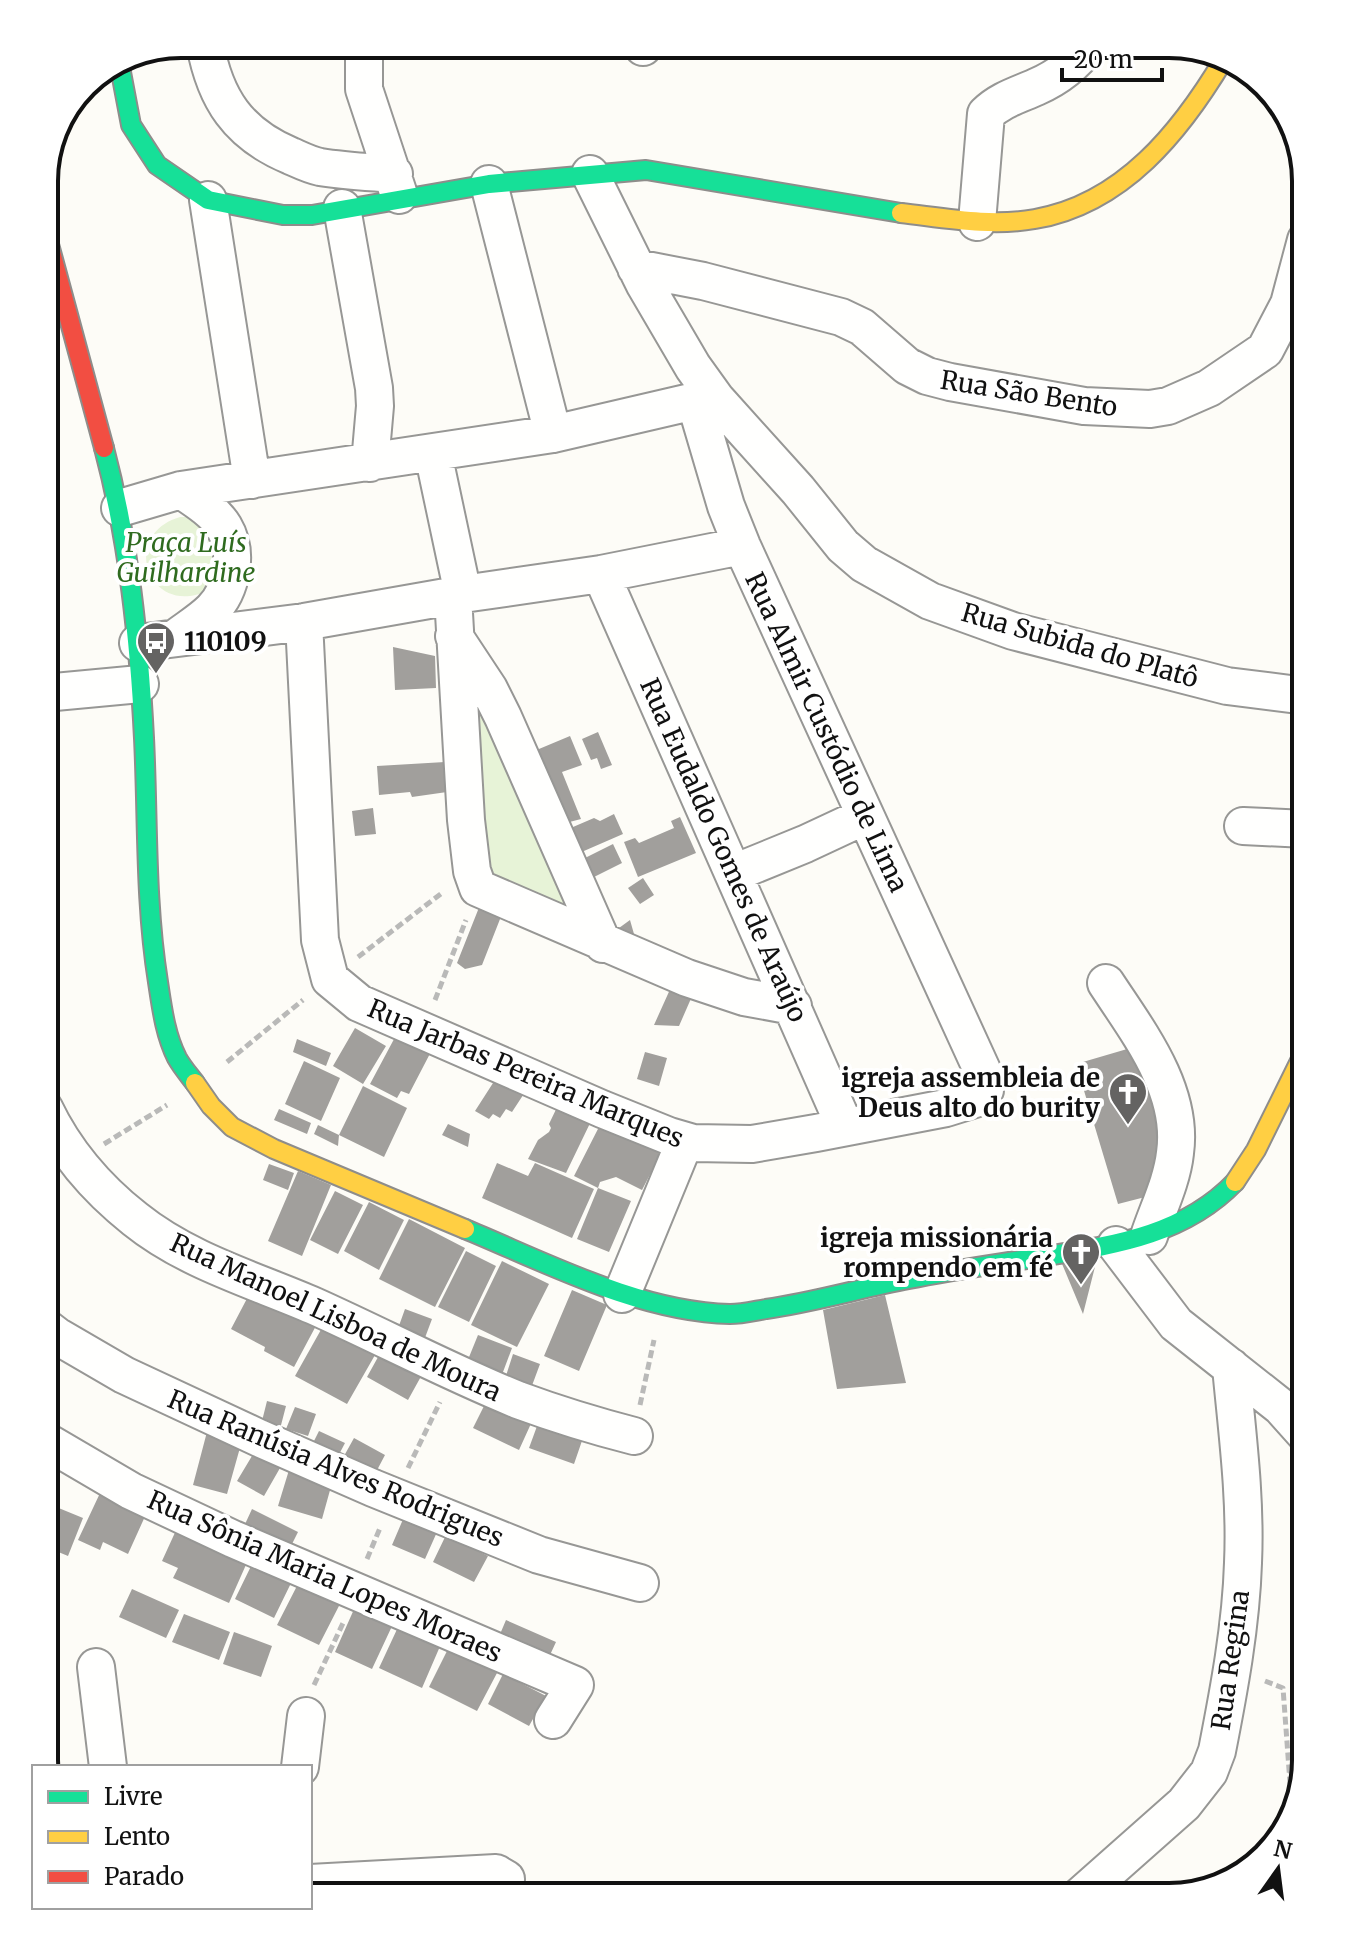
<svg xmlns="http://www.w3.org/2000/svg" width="1350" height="1941" font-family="Merriweather,serif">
<rect width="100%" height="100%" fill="#fdfcf7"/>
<path fill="#e7f3d7" d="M180,517h14l29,25 -14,48c-60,30 -91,-55 -29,-73z
M444,594l161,347 -128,-51z"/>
<path fill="#a19f9c" d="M393,647l42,9 1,32 -41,2z
M598,732l14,33 -11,4 -4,-11 -6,2 -9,-21z
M570,736l12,29 -20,7 19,47 -23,6 -31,-71z
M445,762l2,30 -35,5 -2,-5 -31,3 -2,-29z
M373,808l3,26 -21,2 -3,-25z
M614,814l9,20 -46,20 -11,-24 28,-12 6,3z
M680,817l16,36 -58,24 -14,-35 11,-4 4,5 35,-15 -3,-7z
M613,844l9,19 -32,16 -9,-19z
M643,878l11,17 -14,9 -12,-16z
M480,905l22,9 -20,51 -17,4 -8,-6z
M630,920l8,28 -30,-12z
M672,985l21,9 -14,32 -25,-1z
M401,1026l34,18 -26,50 -8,-3 -4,7 -27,-14z
M355,1028l31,18 -23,38 -30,-18z
M297,1039l34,14 -5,13 -33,-14z
M1134,1047l50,140 -66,17 -42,-140z
M645,1052l22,6 -8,28 -22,-7z
M304,1061l36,17 -19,43 -36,-17z
M502,1069l27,17 -17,26 -6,-3 -6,9 -7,-4 -4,5 -14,-8z
M363,1086l44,22 -23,49 -45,-22z
M561,1099l33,16 -28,58 -38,-14 10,-19 11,-8 2,-4 -2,-4z
M279,1109l32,14 -4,11 -33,-14z
M601,1123l60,30 -19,37 -26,-13 -16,5 -2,6 -24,-12z
M448,1124l22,10 -2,13 -26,-12z
M318,1125l21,10 -1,11 -24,-12z
M497,1163l31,13 7,-13 59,26 -22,49 -90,-40z
M269,1164l25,9 -6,17 -25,-10z
M298,1171l33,14 -29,71 -34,-15z
M598,1188l33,13 -22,51 -32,-13z
M335,1191l28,14 -25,49 -28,-14z
M369,1202l35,18 -25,50 -35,-19z
M409,1219l56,29 -30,59 -56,-28z
M466,1251l30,15 -27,56 -31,-15z
M1098,1255l-15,59 -23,-55z
M502,1261l47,23 -32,63 -46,-22z
M252,1289l66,33 -24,45 -30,-16 1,-4 -34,-18z
M572,1290l35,15 -28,66 -35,-15z
M885,1295l21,88 -69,6 -14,-79z
M405,1309l27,10 -9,24 -27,-9z
M327,1319l52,29 -32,56 -52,-28z
M478,1335l34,13 -12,32 -35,-13z
M383,1348l41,23 -16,29 -41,-23z
M44,1350l13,10 -13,17z
M513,1354l27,10 -10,27 -26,-9z
M489,1396l45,21 -15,33 -46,-22z
M267,1401l19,5 -6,23 -19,-4z
M295,1407l21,7 -8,22 -22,-7z
M540,1418l44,17 -10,29 -45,-16z
M208,1428l35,9 -16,57 -34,-9z
M319,1431l26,12 -11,21 -25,-13z
M354,1438l31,17 -10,19 -31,-18z
M258,1446l26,15 -20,35 -27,-15z
M289,1470l43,13 -10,36 -44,-13z
M101,1491l46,21 -19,42 -25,-12 -3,8 -22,-10z
M44,1502l39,16 -15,38 -24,-10z
M252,1509l46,23 -13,26 -45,-23z
M404,1517l33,15 -12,27 -33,-14z
M178,1526l71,32 -20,45 -56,-25 5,-10 -16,-7z
M446,1535l42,21 -14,26 -41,-20z
M254,1560l39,19 -19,39 -39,-19z
M299,1582l42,20 -22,43 -42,-20z
M132,1589l47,21 -13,28 -47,-21z
M355,1607l38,17 -21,45 -37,-17z
M184,1614l46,18 -11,28 -47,-18z
M506,1620l50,22 -12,26 -49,-22z
M399,1625l42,19 -19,44 -43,-20z
M234,1632l38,14 -11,31 -38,-13z
M448,1649l49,24 -20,38 -48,-24z
M503,1674l43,22 -17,30 -41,-22z"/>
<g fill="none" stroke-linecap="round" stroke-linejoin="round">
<g stroke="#979795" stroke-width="40">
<path id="street" d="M205,44c10,55 33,90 86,112 9,4 19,9 29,11 24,4 49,5 74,7
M364,44v45l35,106
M643,47v-3
M590,174l55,111 48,82 23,32 82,91 45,56 21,18 66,37 83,30 214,55 79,10
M489,184l64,250
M208,200l44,280
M342,208l32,180 1,18 -5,57
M977,222l9,-108c14,-14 32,-19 50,-27 23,-10 39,-23 54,-43
M636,268l67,13 138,36 21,10 45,39 20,10 23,6 134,24 66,3 18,-3 41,-18 56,-38 24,-46 17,-64
M433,453l30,141
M120,508l61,-18 372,-56 142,-33 21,-2
M601,574l244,553
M453,596l13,224 6,51 6,17 209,90 57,19 49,9
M304,622l16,318 10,39 29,24 243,106 67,27 24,7 59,1 64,-11 130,-25 32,-10 7,-8 -3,-20 -240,-524 -16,-40 -31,-105
M454,636l35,53 14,28 100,227
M177,637c12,-9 25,-17 35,-27 20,-20 27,-58 12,-83 -9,-15 -28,-27 -43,-37
M138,643l166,-21 159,-28 138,-20 141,-28
M44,693l96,-9
M1243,826l63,3
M734,873l71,-29 60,-28
M1106,983c32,49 78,107 69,170 -3,28 -17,56 -26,83
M44,1108c21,44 53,81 91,111 52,42 119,61 179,87 69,31 135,66 204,94 38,14 77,26 116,36
M1116,1245l60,79 105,83 25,28
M622,1294l63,-153
M44,1326l13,10 67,39 135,63 114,50 166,67 101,28
M44,1440l87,51 102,48 342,146 -22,35
M96,1667l12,100
M300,1767l6,-51
M310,1883l186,-10 10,6 -3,18
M1079,1897l105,-93 25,-32 8,-21c12,-61 24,-125 26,-188 3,-65 -6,-132 -12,-196"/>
</g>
<g stroke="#8e8d8b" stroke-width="22">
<path id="fast" d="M120,67l11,58 26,40 51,35 75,15h29l177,-31 157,-14 255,43
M104,448c25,94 35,192 40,290 4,81 1,163 14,244 4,26 7,52 19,76 5,9 12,17 18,25
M465,1229c82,34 175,83 265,85 12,0 24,-3 36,-5 49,-7 95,-21 143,-30 48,-10 96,-16 144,-24 67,-11 133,-22 182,-73"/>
</g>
<g stroke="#8e8d8b" stroke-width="22">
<path id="slow" d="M901,213c44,5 90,14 134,6 88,-15 146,-88 189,-160
M195,1083l16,23 21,21 42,22 191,80
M1235,1182l21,-32 50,-101"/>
</g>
<g stroke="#8e8d8b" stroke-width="22">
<path id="jam" d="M44,226l60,222"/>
</g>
<path stroke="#b9b9b8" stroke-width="5" stroke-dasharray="8 4" stroke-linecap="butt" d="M1293,368l13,7
M358,957l84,-64
M435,1000l31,-80
M227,1062l76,-62
M104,1144l63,-39
M640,1405l14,-65
M408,1468l32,-66
M367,1559l13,-31
M1265,1681l18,7 9,122
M314,1685l30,-64
M1288,1771l15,-1"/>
<use href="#street" stroke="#fffffe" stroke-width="36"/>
<use href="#fast" stroke="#16e098" stroke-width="18"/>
<use href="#slow" stroke="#ffcf43" stroke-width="18"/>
<use href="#jam" stroke="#f24e42" stroke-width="18"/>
</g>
<defs>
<g id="bus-pin" transform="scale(2)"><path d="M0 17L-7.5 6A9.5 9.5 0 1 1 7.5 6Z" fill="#646362" stroke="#fff"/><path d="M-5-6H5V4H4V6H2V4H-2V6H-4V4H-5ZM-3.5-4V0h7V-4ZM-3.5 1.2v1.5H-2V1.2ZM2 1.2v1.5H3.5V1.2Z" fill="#fff"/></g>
<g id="church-pin" transform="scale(2)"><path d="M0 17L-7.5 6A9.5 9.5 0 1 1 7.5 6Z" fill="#646362" stroke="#fff"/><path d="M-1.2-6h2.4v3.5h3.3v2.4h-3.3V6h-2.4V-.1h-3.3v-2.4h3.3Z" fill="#fff"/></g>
</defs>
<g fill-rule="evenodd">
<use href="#bus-pin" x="156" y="641"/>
<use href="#church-pin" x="1128" y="1092"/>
<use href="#church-pin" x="1081" y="1252"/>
</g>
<g text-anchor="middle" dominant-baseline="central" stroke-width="8" stroke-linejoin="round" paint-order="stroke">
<g font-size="26" fill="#111" stroke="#fff">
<text transform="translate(1029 393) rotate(9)">Rua São Bento</text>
<text transform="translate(1080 645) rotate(16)">Rua Subida do Platô</text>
<text transform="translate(827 732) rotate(65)">Rua Almir Custódio de Lima</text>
<text transform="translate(724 850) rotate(66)">Rua Eudaldo Gomes de Araújo</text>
<text transform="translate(526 1073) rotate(23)">Rua Jarbas Pereira Marques</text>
<text transform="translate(336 1317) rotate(25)">Rua Manoel Lisboa de Moura</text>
<text transform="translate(336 1468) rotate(23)">Rua Ranúsia Alves Rodrigues</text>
<text transform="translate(325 1576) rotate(24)">Rua Sônia Maria Lopes Moraes</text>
<text transform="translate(1230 1660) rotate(-82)">Rua Regina</text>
</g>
<g font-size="26" font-style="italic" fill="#2f6b1f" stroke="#fff">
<text x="186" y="542">Praça Luís<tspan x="186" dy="30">Guilhardine</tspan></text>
</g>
<g font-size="26" font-weight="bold" fill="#111" stroke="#fff" text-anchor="end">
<text x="184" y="641" text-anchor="start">110109</text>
<text x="1100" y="1077">igreja assembleia de<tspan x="1100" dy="30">Deus alto do burity</tspan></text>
<text x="1053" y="1237">igreja missionária<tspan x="1053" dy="30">rompendo em fé</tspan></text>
</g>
</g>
<path d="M0 0H1350V1941H0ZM181 58H1169A123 123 0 0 1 1292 181V1760A123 123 0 0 1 1169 1883H181A123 123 0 0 1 58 1760V181A123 123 0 0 1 181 58Z" fill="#fff" fill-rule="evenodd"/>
<path fill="none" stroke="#111" stroke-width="4" d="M181 58H1169A123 123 0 0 1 1292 181V1760A123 123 0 0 1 1169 1883H181A123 123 0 0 1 58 1760V181A123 123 0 0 1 181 58Z"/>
<rect x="32" y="1765" width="280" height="144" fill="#ffffff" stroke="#a0a0a0" stroke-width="2"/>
<rect x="48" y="1791" width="40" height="12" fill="#16e098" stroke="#a0a0a0" stroke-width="2"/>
<text x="104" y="1805" font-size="24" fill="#111111">Livre</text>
<rect x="48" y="1831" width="40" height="12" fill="#ffcf43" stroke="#a0a0a0" stroke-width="2"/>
<text x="104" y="1845" font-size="24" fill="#111111">Lento</text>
<rect x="48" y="1871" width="40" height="12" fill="#f24e42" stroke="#a0a0a0" stroke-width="2"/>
<text x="104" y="1885" font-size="24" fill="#111111">Parado</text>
<g transform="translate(1278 1869) rotate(14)" stroke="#ffffff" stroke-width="6" paint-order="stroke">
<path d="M0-6L14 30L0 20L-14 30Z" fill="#111111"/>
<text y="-12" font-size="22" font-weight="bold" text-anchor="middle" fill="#111111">N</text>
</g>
<path d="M1062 68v12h100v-12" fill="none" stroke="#111111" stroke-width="4"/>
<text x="1074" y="68" font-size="24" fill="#111111" stroke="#ffffff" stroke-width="6" paint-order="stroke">20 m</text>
</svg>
